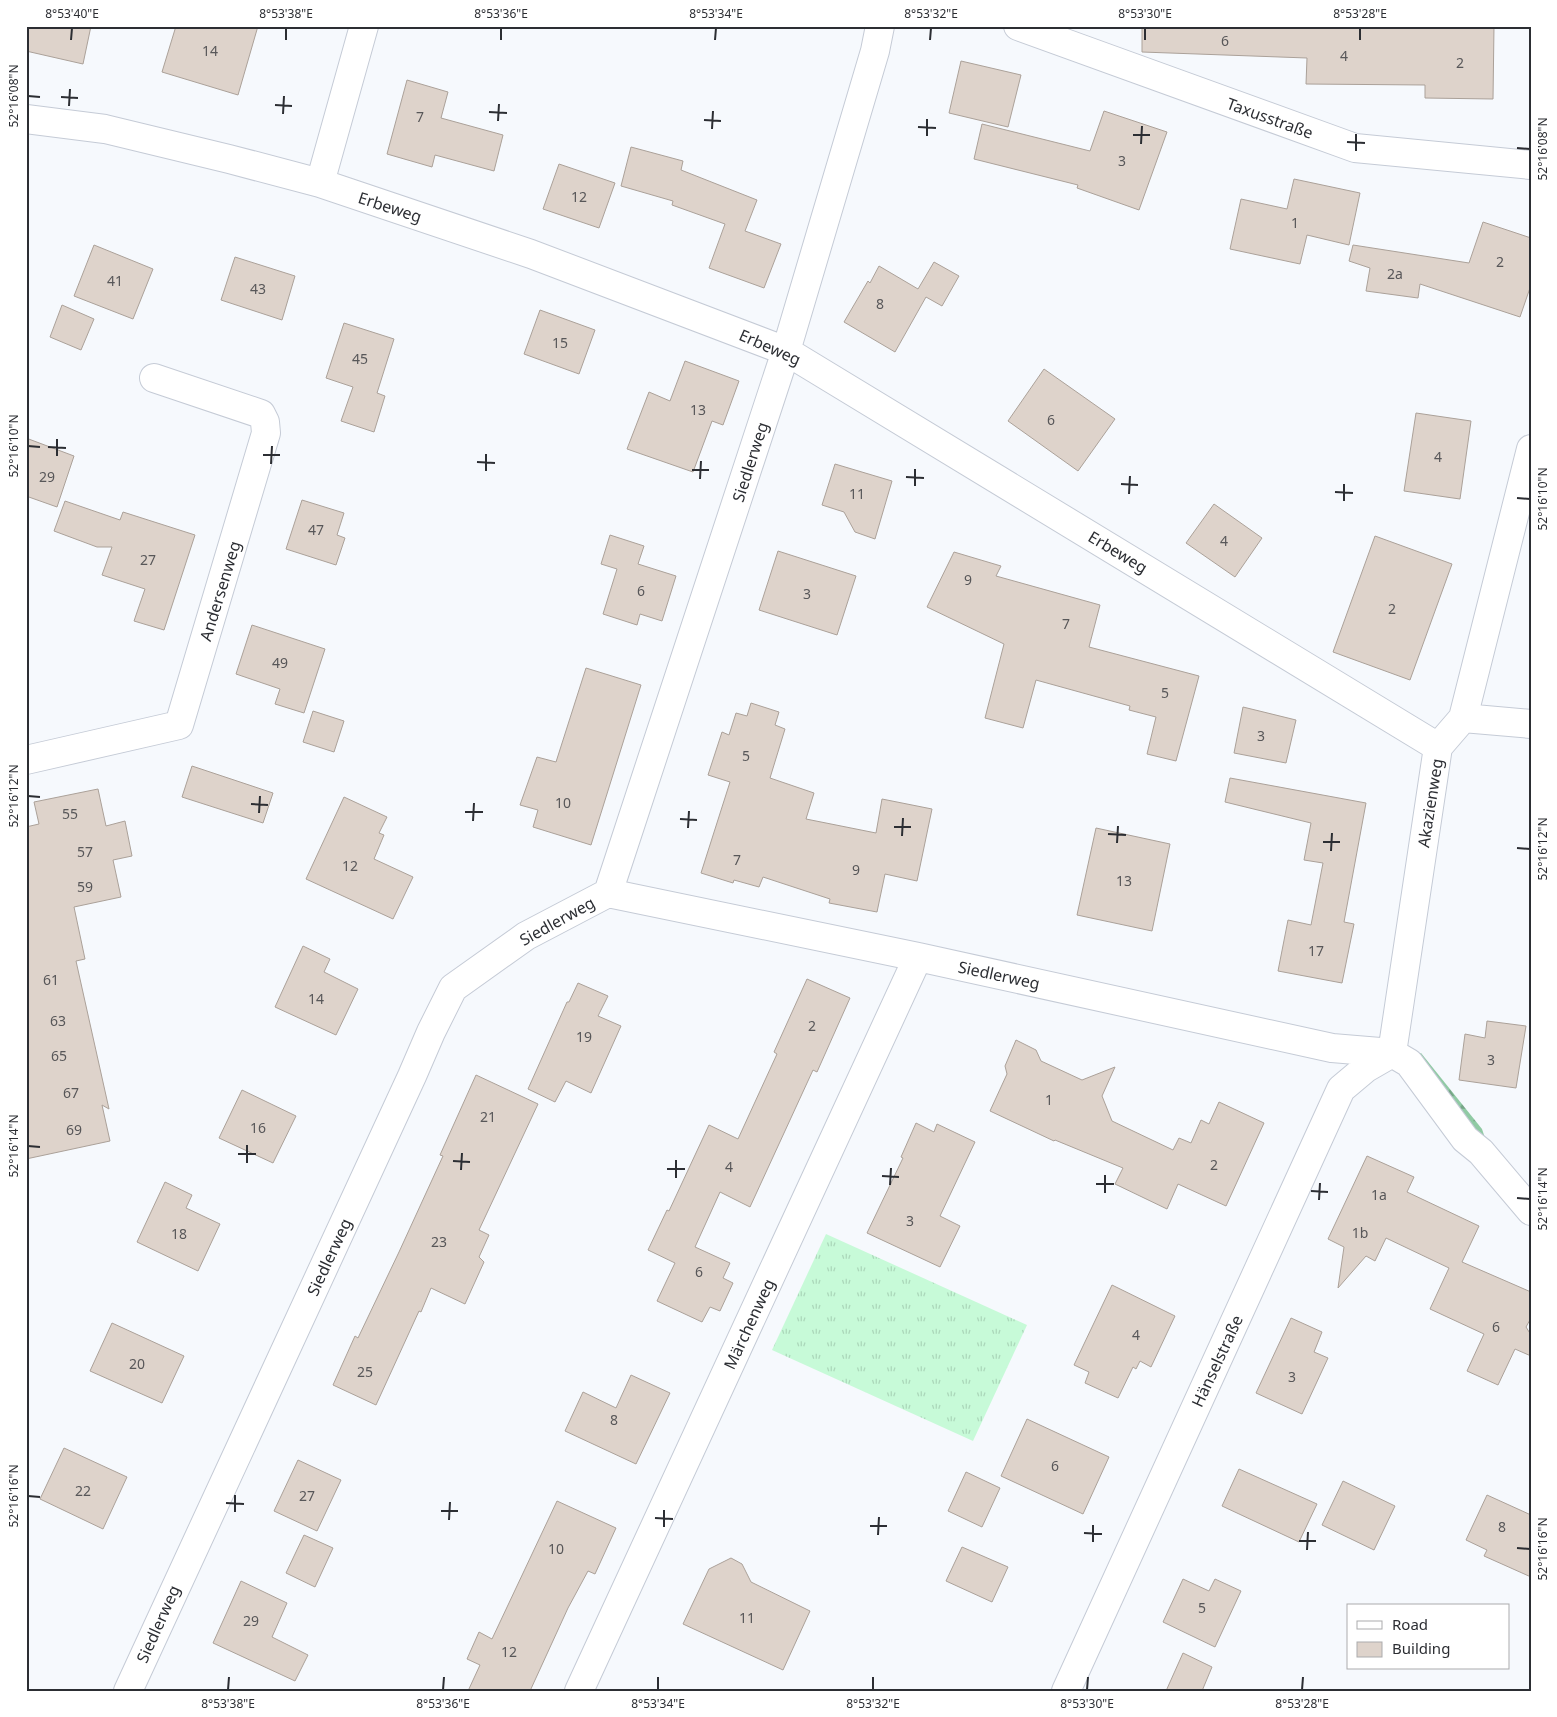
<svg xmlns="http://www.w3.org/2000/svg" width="1557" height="1717" font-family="'Noto Sans',sans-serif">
<defs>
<pattern id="grass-tufts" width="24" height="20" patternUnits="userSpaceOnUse" patternTransform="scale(1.25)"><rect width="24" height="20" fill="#c7fad8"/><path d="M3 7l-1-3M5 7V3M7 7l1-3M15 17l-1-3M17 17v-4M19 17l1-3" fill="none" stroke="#abd7ba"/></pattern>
<pattern id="forest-firs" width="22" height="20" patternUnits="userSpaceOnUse" patternTransform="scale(1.25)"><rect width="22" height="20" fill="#90caa4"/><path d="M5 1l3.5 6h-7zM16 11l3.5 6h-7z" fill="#76a486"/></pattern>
</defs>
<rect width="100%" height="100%" fill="#f6f9fd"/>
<path fill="url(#grass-tufts)" d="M826,1234l201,91 -54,116 -201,-91z"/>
<path fill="url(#forest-firs)" d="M1421,1053l61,76 3,9 -24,-19 -47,-64z"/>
<path fill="#ded3cb" stroke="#aba199" d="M26,26h65l-8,38 -57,-13z
M176,26h82l-20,69 -76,-23z
M1142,26h352l-1,73 -68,-1v-13l-119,-1 1,-26 -165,-6z
M961,61l60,14 -13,52 -59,-14z
M407,80l41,12 -7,26 62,17 -9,36 -59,-16 -3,12 -45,-13z
M1104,111l63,21 -28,78 -62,-22 1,-3 -104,-26 8,-35 108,27z
M631,147l52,14 -2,9 76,30 -12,31 36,13 -17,44 -55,-20 16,-44 -53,-19 1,-4 -52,-15z
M559,164l56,19 -16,45 -56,-19z
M1294,179l66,14 -11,52 -42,-10 -7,29 -70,-15 11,-50 46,10z
M1483,222l48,16v47l-11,32 -100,-33 -2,14 -52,-7 4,-23 -21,-7 4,-16 116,18z
M94,245l59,24 -20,50 -59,-23z
M235,257l60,19 -13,44 -61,-20z
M934,262l25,14 -17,30 -16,-9 -31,55 -51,-30 24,-41 2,2 9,-17 39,23z
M62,305l32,14 -13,31 -31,-13z
M540,310l55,20 -16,44 -55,-20z
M344,323l50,16 -17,54 8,3 -11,36 -33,-11 12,-34 -27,-9z
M685,361l54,20 -16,44 -11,-4 -19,51 -66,-23 22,-57 21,9z
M1044,369l71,50 -37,52 -70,-50z
M1416,413l55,8 -11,78 -56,-8z
M26,438l48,18 -17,51 -31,-11z
M835,464l57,17 -17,58 -20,-7 -11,-20 -22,-7z
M302,500l42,13 -7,22 8,3 -9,27 -50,-16z
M65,501l55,19 3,-8 72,23 -31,95 -30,-9 11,-32 -43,-14 10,-28h-15l-43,-16z
M1214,504l48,34 -27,39 -49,-34z
M610,535l34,11 -6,18 38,12 -14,45 -22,-7 -3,11 -34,-11 14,-45 -16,-5z
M1375,536l77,28 -42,116 -77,-28z
M778,551l78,25 -19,59 -78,-25z
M954,552l47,14 -5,10 104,29 -11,42 110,29 -23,85 -29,-7 9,-37 -27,-7 1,-4 -94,-26 -13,48 -38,-10 19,-74 -77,-37z
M252,625l73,24 -21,64 -29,-9 5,-15 -44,-15z
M586,668l55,17 -50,160 -58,-18 5,-17 -18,-5 17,-48 19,5z
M751,703l28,9 -4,13 10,4 -15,49 44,15 -8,26 70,14 6,-34 50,10 -15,72 -32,-7 -8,38 -48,-9 1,-4 -67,-22 -4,10 -25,-7 -1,3 -32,-10 29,-91 -22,-7 14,-43 7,3 7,-22 11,3z
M1243,707l53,13 -10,43 -52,-10z
M313,711l31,10 -10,31 -31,-10z
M192,766l81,27 -10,30 -81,-26z
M1230,778l136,25 -22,119 10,2 -12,59 -64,-12 10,-51 23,5 12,-62 -19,-3 7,-37 -86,-21z
M98,789l8,37 19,-5 7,35 -19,4 8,37 -47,10 11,52 -9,2 33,148 -7,-4 8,36 -84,18v-332l13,-3 -5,-22z
M344,797l43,20 -8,16 5,2 -10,24 39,18 -20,42 -87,-40z
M1096,828l74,16 -18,87 -75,-16z
M303,946l27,13 -6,13 34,17 -22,46 -61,-28z
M807,979l43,19 -33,74 -4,-2 -63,137 -30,-15 -25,55 35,16 -7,15 10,5 -13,28 -10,-4 -8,15 -45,-21 18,-38 -27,-13 19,-40 2,1 40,-86 29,14 39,-85 -3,-2z
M578,983l30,13 -10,20 23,10 -30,67 -25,-12 -11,21 -27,-13 39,-87h2z
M1487,1021l39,5 -10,62 -57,-8 6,-46 20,4z
M1016,1040l20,10 5,11 41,19 33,-13 -13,29 10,25 61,29 6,-12 12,5 10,-23 8,4 10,-22 45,21 -38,83 -48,-22 -11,25 -52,-25 8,-16 -68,-28 -1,1 -64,-30 17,-37 -2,-8z
M476,1075l62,29 -59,126 10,5 -10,22 5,5 -19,42 -34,-16 -10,24 -2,-1 -43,94 -43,-20 22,-49 3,2 41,-86 44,-96 -3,-1z
M242,1090l54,26 -23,47 -54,-25z
M916,1123l18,9 3,-8 38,18 -35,74 20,10 -20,41 -73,-34 36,-75 -2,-1z
M1367,1156l47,21 -7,15 72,34 -17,36 69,30v26l-5,9 5,8v21l-16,-7 -17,36 -31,-14 17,-37 -54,-25 19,-41 -63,-30 -11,23 -9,-5 -28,32 6,-41 -16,-8z
M165,1182l27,13 -6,13 34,16 -22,47 -61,-29z
M1112,1285l63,31 -24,51 -11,-6 -4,8 -3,-2 -15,31 -33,-15 4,-11 -15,-7z
M1291,1318l31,14 -8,20 14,6 -26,56 -46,-21z
M112,1323l72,33 -22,47 -72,-32z
M631,1375l39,18 -34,71 -71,-33 18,-39 33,16z
M1027,1419l82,38 -26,57 -82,-38z
M64,1448l63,29 -24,52 -63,-30z
M298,1460l43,20 -24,51 -43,-20z
M1239,1469l78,35 -18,38 -77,-36z
M966,1472l34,16 -18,39 -34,-16z
M1343,1481l52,25 -21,44 -52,-25z
M1487,1495l44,20v62l-47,-21 3,-6 -21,-10z
M557,1501l59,27 -21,46 -7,-3 -20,37 -38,83h-62l12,-26 -13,-6 12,-27 13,7z
M304,1535l29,13 -18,39 -29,-14z
M962,1547l46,20 -16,35 -46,-21z
M731,1558l11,6 9,18 59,29 -27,59 -100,-46 26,-55z
M1183,1579l26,12 6,-12 26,12 -26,56 -52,-25z
M241,1581l46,22 -15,34 36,18 -13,26 -82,-38z
M1183,1653l29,14 -10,24h-36z"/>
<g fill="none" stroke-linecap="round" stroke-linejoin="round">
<g stroke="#c5cbd6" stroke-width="30">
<path id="minor" d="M1018,26l337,122 176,17
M26,119l79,10 124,30 91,24 211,71 255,97 652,396
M320,183l44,-157
M1463,718l68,6
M26,760l153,-35 87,-292 -1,-11 -4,-8 -107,-36
M608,893l178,-542 89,-300 5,-25
M1392,1053l46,-306 25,-29 68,-269
M128,1691l284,-615 19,-44 22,-44 73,-52 82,-43 310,64 414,91 60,5 17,10 56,76 16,13 50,59
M579,1691l339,-734
M1066,1691l275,-602 25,-21 26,-15"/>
</g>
<use href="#minor" stroke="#fff" stroke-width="28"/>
</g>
<path fill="none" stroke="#2c2e33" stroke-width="2" d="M71,40l1,-12M286,40v-12M501,40v-12M715,40l1,-12M930,40l1,-12M1145,40v-12M1360,40v-12M28,96l12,1M61,97l17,1M275,105l17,1M69,106l1,-17M489,112l18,1M283,114l1,-18M704,120l17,1M498,121l1,-17M918,127l18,1M712,129l1,-18M1133,135h17M927,136v-17M1347,142l18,1M1141,144l1,-18M1517,148l13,1M1356,151v-17M28,446l12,1M48,447l18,1M263,455h17M57,456v-17M477,462l18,1M271,464l1,-18M692,470h17M486,471v-17M906,477l18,1M700,479l1,-18M1121,484l17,1M915,486v-17M1335,492l18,1M1129,494l1,-18M1517,498l13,1M1344,501v-17M28,796l12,1M251,804l17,1M465,812h18M259,813l1,-17M680,819l17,1M473,821l1,-18M894,827h17M688,828l1,-17M1108,834l18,1M902,836l1,-18M1323,842h17M1117,843l1,-17M1517,848l13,1M1331,851l1,-18M28,1146l12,1M238,1154h18M453,1161l17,1M247,1163v-18M667,1169h18M461,1170l1,-17M882,1176l17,1M676,1178v-18M1096,1184h18M890,1185l1,-17M1311,1191l17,1M1105,1193v-18M1517,1198l13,1M1319,1200l1,-17M28,1496l12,1M226,1503l18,1M441,1511h17M235,1512v-17M655,1518l18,1M449,1520l1,-18M870,1526h17M664,1527v-17M1084,1533l18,1M878,1535l1,-18M1299,1541h17M1093,1542v-17M1517,1548l13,1M1307,1550l1,-18M228,1690l1,-13M443,1690l1,-13M658,1690v-13M873,1690v-13M1087,1690l1,-13M1302,1690l1,-13"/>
<g text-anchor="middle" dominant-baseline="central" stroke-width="4.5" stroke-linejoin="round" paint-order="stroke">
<g font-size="14" fill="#585759">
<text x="1225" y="40">6</text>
<text x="210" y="50">14</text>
<text x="1344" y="55">4</text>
<text x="1460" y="62">2</text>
<text x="420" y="116">7</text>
<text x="1122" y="160">3</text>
<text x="579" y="196">12</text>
<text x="1295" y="222">1</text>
<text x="1500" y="261">2</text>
<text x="1395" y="273">2a</text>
<text x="115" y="280">41</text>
<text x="258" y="288">43</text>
<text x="880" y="303">8</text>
<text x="560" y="342">15</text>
<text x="360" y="358">45</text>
<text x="698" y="409">13</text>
<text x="1051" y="419">6</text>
<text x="1438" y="456">4</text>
<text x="47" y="476">29</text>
<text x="857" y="493">11</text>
<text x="316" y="529">47</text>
<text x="1224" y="540">4</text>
<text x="148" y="559">27</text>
<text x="968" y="579">9</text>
<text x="641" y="590">6</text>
<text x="807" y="593">3</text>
<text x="1392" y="608">2</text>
<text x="1066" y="623">7</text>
<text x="280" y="662">49</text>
<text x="1165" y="692">5</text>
<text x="1261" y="735">3</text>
<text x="746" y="755">5</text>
<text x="563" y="802">10</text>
<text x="70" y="813">55</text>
<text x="85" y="851">57</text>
<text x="737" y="859">7</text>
<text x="350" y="865">12</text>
<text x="856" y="869">9</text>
<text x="1124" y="880">13</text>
<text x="85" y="886">59</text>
<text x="1316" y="950">17</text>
<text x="51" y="979">61</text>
<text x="316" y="998">14</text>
<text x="58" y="1020">63</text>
<text x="812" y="1025">2</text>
<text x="584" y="1036">19</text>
<text x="59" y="1055">65</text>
<text x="1491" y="1059">3</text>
<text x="71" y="1092">67</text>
<text x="1049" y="1099">1</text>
<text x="488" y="1116">21</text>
<text x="258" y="1127">16</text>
<text x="74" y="1129">69</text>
<text x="1214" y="1164">2</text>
<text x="729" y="1166">4</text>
<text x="1379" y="1194">1a</text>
<text x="910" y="1220">3</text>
<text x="1360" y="1232">1b</text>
<text x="179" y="1233">18</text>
<text x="439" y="1241">23</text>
<text x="699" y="1271">6</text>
<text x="1496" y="1326">6</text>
<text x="1136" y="1334">4</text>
<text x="137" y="1363">20</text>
<text x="365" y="1371">25</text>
<text x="1292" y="1376">3</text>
<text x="614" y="1419">8</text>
<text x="1055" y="1465">6</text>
<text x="83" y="1490">22</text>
<text x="307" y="1495">27</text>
<text x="1502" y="1526">8</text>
<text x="556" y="1548">10</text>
<text x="1202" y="1607">5</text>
<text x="747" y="1617">11</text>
<text x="251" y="1620">29</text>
<text x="509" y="1651">12</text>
</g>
<g font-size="16" fill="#2c2e33" stroke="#fff">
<text transform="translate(1270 118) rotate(20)">Taxusstraße</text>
<text transform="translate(390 207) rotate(18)">Erbeweg</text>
<text transform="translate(770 347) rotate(24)">Erbeweg</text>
<text transform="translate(750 462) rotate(-72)">Siedlerweg</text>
<text transform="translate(1118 552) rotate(31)">Erbeweg</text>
<text transform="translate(220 591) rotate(-73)">Andersenweg</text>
<text transform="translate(1430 803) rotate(-81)">Akazienweg</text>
<text transform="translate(557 921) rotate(-29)">Siedlerweg</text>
<text transform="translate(999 975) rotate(12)">Siedlerweg</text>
<text transform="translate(329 1257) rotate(-65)">Siedlerweg</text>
<text transform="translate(749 1324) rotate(-65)">Märchenweg</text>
<text transform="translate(1217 1361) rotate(-65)">Hänselstraße</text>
<text transform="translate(158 1624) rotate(-66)">Siedlerweg</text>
</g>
</g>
<rect width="1557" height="1717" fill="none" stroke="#ffffff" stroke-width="55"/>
<rect x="1347" y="1604" width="162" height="65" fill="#ffffff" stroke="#ababad"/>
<rect x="1357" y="1621" width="25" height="8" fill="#ffffff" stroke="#ababad"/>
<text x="1392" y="1630" font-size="15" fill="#2c2e33">Road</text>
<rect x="1357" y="1642" width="25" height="15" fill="#ded3cb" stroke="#ababad"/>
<text x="1392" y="1654" font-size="15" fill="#2c2e33">Building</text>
<rect x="28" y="28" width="1502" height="1662" fill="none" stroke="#2c2e33" stroke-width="2"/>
<g font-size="12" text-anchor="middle" fill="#2c2e33">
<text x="72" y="18">8°53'40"E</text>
<text x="286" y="18">8°53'38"E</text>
<text x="501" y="18">8°53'36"E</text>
<text x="716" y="18">8°53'34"E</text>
<text x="931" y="18">8°53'32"E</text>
<text x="1145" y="18">8°53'30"E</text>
<text x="1360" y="18">8°53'28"E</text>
<text transform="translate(14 96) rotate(-90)" y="4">52°16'08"N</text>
<text transform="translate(1543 149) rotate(-90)" y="4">52°16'08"N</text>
<text transform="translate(14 446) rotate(-90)" y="4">52°16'10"N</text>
<text transform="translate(1543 499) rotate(-90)" y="4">52°16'10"N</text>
<text transform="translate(14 796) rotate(-90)" y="4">52°16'12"N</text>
<text transform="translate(1543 849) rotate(-90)" y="4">52°16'12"N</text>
<text transform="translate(14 1146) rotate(-90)" y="4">52°16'14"N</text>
<text transform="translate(1543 1199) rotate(-90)" y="4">52°16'14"N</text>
<text transform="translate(14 1496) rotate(-90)" y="4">52°16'16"N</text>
<text transform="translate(1543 1549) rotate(-90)" y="4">52°16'16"N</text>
<text x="228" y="1708">8°53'38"E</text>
<text x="443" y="1708">8°53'36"E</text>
<text x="658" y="1708">8°53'34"E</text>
<text x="873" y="1708">8°53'32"E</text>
<text x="1087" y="1708">8°53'30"E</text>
<text x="1302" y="1708">8°53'28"E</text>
</g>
</svg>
